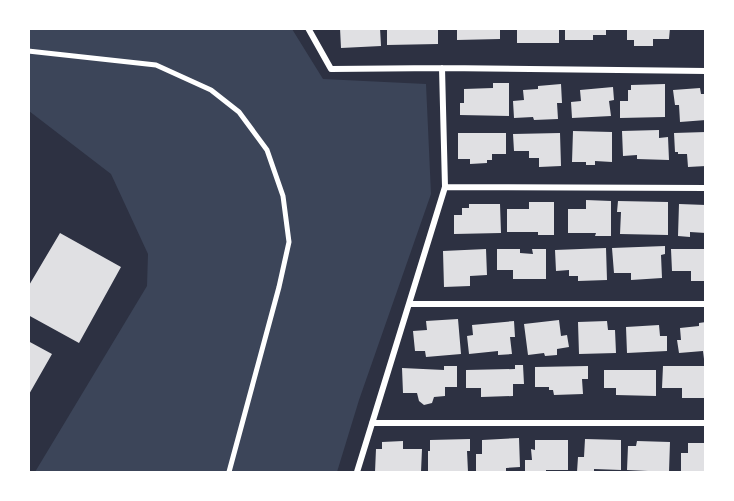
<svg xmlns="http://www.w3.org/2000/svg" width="734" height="501" font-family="Overpass,sans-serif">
<rect width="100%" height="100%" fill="#2d3142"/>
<path fill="#3c4559" d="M28,29h264l31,50 103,5 5,110 -72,206 -22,72h-302l112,-186 1,-32 -37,-80 -82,-63z"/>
<path fill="#e0e0e3" d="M340,28h40l1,18 -40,2z
M387,28h51v16l-51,1z
M457,28h43v11l-43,1z
M517,28h42v15h-42z
M565,28h41v7h-13v5h-28z
M627,28h43l-1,11h-16v7h-19v-6h-7z
M493,83h16v33l-49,-1v-12h4v-14l29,-1z
M561,84l1,19h-5l1,16 -24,1 -1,-3 -19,1 -1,-17 11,-1 -1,-10 15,-1v-3z
M665,84v33l-45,1v-17h8v-11h3v-5z
M613,87l1,13 -5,1 2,15 -39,2 -1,-16 10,-1 -1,-11z
M700,88l1,6h5v26l-26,2 -1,-17h-4l-2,-15z
M659,130v8l9,-1 1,23 -32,-1v-4l-14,1 -1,-25z
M573,131l39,1v30l-17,-1v4h-9v-3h-14z
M706,132v34l-18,1 -1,-13h-9v-2h-3l-1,-19z
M458,133h48v21h-14v6h-5v3l-17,1v-5h-12z
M560,133l1,33 -22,1v-9h-10v-7h-15l-1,-17z
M586,200l25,1v35h-16l1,-3h-28v-24h18z
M618,201l50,1v33l-48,-1 1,-22h-4z
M529,202h25v33h-16v-3h-31v-23h22z
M469,204h31l1,29 -47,1v-19h8v-7h7z
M679,204l27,1v28l-16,-1v5l-12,-1z
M60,233l61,34 -42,76 -51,-28v-28z
M665,246v8l-4,1 1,23 -31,2v-7h-17l-2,-25z
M606,248l1,32 -29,1v-5h-9v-6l-13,1 -1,-21z
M486,249l1,26 -17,1v10l-26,1 -1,-36z
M497,249h23v4l13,1 -1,-5h14v30h-33v-9h-16z
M671,249h35v32h-15v-10h-19z
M458,319l3,35 -35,3 -1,-6h-10l-2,-20 14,-1 -1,-9z
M559,320l2,16 6,-1 2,12 -12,2v6l-12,1 -1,-3 -16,2 -4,-31z
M514,321l1,16h-5l2,17 -14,1v-4l-29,3 -2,-18 6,-1 -1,-10z
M607,321l1,9h7l1,23 -37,1 -1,-32z
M706,322v37h-2l-1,-8 -24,2 -2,-13h4l-1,-12 19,-2v-3z
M659,325l1,11h7v15l-40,2 -1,-26z
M28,341l24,13 -24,42z
M515,365h8l1,19h-11v12l-32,1v-9h-15v-18l49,-1z
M444,366h13v21h-12v9l-11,1 -2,6 -8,2 -5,-4 -2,-8h-14l-1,-25 42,2z
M588,366v13h-6l1,15 -29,1 -1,-5h-4v-3h-14v-20z
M663,366h43v32h-24v-10h-20z
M604,370h52v26l-40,-1v-7h-12z
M519,438l1,29 -14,1v3l-30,1v-18h6v-14z
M470,439v12h-3l1,21h-40v-21h2v-11z
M585,439l36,1v30l-27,-1v3h-17l1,-15h6z
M535,440h33v30h-22v2h-21v-12h7l-1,-11 4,1z
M403,441v8h19l-1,23h-46l1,-23h6v-7z
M637,441l33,1 -1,30 -42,-2 1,-24h8z
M688,443h18v28l-25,1v-19h7z"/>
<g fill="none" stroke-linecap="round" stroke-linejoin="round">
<path stroke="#fff" stroke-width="5" d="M28,51l128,14 55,25 28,22 28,38 16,46 6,46 -10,45 -50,185"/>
<path stroke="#fff" stroke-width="6" d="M308,28l23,41 111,-1 264,3
M445,187l261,1
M409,304h297
M372,423h334
M357,472l88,-285 -3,-119"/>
</g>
<rect width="734" height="501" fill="none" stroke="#ffffff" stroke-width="60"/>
</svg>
